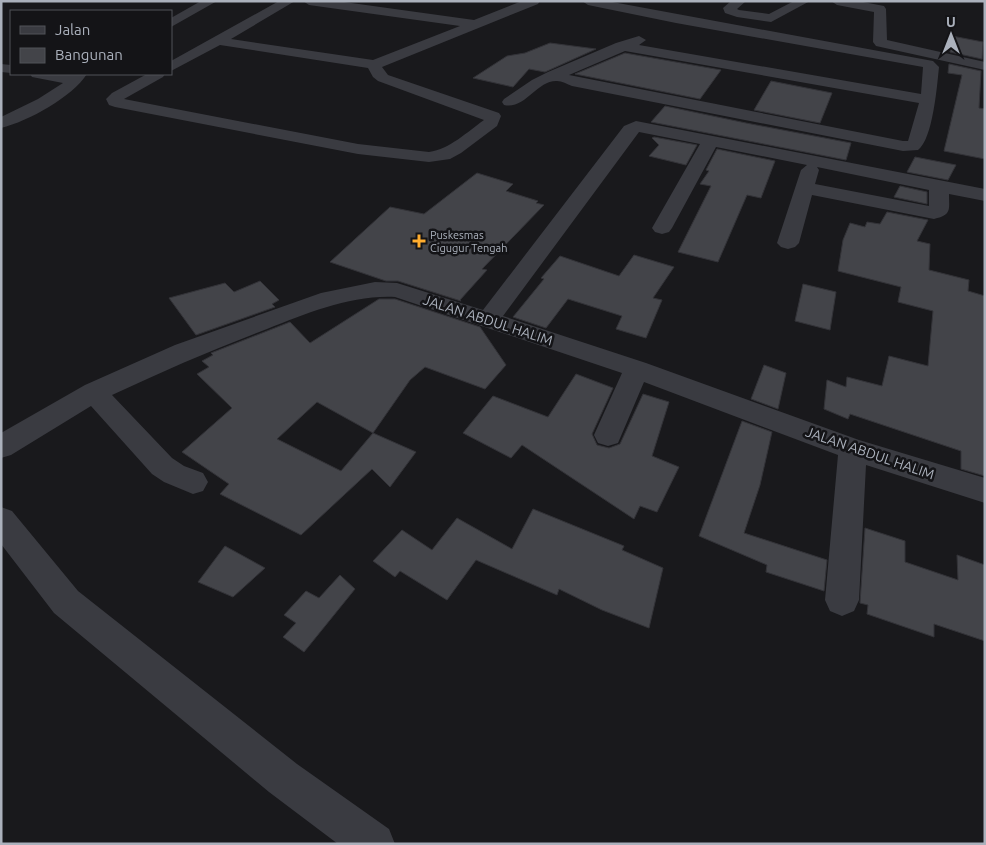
<svg xmlns="http://www.w3.org/2000/svg" width="986" height="845" font-family="Ubuntu,sans-serif">
<rect width="100%" height="100%" fill="#19191c"/>
<path fill="#434449" stroke="#333338" fill-rule="evenodd" d="M952,36l31,6 -1,17 -32,-7z
M550,43l46,6 -51,23 -16,-3 -16,18 -40,-9 34,-22 18,-3z
M625,53l11,2 85,15 -21,29 -125,-25z
M949,64l32,7 -2,37 6,1v50l-41,-8 18,-76 -14,-2z
M771,81l61,12 -12,30 -66,-13z
M665,106l81,17 105,20 -5,17 -195,-38z
M654,137l43,8 -11,20 -37,-9 10,-11 -7,-7z
M717,149l58,12 -14,37 -14,-3 -29,67 -40,-10 33,-66 -11,-2 9,-13 -3,-1z
M915,157l41,8 -8,15 -41,-8z
M477,173l36,11 -7,7 32,10 -2,2 8,2 -62,64 5,1 -27,30 1,1 -63,-20h-12l-56,-19 60,-55 34,7z
M900,186l27,6v12l-33,-7z
M887,212l41,8 -11,21 13,3 -1,26 40,10 -1,11 17,5v180l-24,-7v-18l-111,-37 -2,5 -24,-10 3,-29 19,7 1,-10 35,9 7,-30 39,10 5,-55 -35,-9 3,-15 -63,-16 5,-31 7,-17 15,4 2,-5 13,2z
M634,255l40,12 -21,31 9,2 -16,38 -30,-9 6,-13 -54,-17 -22,29 -33,-11 31,-38 -3,-1 19,-22 59,20z
M260,281l19,19 -7,4 3,3 -79,28 -27,-37 56,-15 9,9z
M803,284l33,8 -6,38 -35,-9z
M379,299h16l85,28 26,38 -21,24 -60,-22 -15,13 -37,53 43,19 -26,35 -18,-18 -71,66 -81,-41 9,-10 -47,-32 50,-44 -35,-34 12,-7 -7,-6 11,-6 -2,-2 79,-31 20,21zM317,402l56,31 -32,38 -64,-32z
M764,365l22,8 -8,36 -27,-10z
M576,374l37,14 -21,46 5,11 12,3 11,-4 23,-50 26,8 -17,54 27,11 -22,45 -17,-6 -6,13 -112,-74 -11,13 -48,-25 30,-37 55,21z
M742,421l30,11 -12,53 -16,48 83,27 -3,31 -58,-19 1,-7 -68,-29z
M533,509l91,37 -2,4 41,18 -14,60 -47,-18 -43,-21 -2,6 -81,-35 -29,40 -47,-29 -5,6 -22,-16 29,-31 30,20 25,-32 55,31z
M865,528l40,13v21l53,18 -1,-25 28,10v76l-51,-17v13l-67,-23 1,-9 -8,-2z
M225,546l40,22 -32,29 -35,-15z
M340,575l15,14 -51,63 -21,-15 13,-14 -12,-8 22,-24 13,7z"/>
<g fill="none" stroke-linecap="round" stroke-linejoin="round">
<path fill="#3a3b41" fill-rule="evenodd" d="M201,1h16l-46,26v-9z
M279,1h16l-64,38 142,21 87,-34 -151,-21 -6,-4h34l137,19 48,-19h18l-2,3 -156,63 6,8 111,38 2,3 -4,10 -36,27 -11,6 -21,3 -71,-8 -243,-47 -6,-2 -3,-6 6,-6 35,-19h18l-2,3 -39,22 234,45 71,8c21,-3 38,-20 55,-32l-106,-39 -5,-4 -5,-9 -148,-23 -49,26v-10z
M582,1h25l326,60 6,6c-2,19 -6,72 -21,83l-15,1 -331,-65c-5,-2 -10,-5 -15,-5 -20,-1 -32,29 -53,24l-2,-3 2,-3 28,-19 16,-8 68,-29 23,-7 7,4 -7,5 282,49 2,-27 -247,-44 -88,-18zM625,51l294,52 -11,38h-5l-334,-66z
M731,1h15l-9,8 2,1 30,4 25,-13h16l-39,21 -34,-5 -12,-4 -2,-5z
M831,1h27l26,5 2,3 1,31 98,22v8l-109,-24 -3,-4 1,-30 -37,-7z
M1,64l10,1v8l-10,-1z
M30,74h57c-15,23 -58,47 -86,54v-11l37,-18 25,-16 -31,-6z
M636,121l349,68v12l-36,-7c0,16 3,21 -15,25l-122,-24 -13,48 -4,4 -7,2 -7,-2 -4,-4 24,-73 6,-5 -91,-18 -44,81 -3,4 -7,2 -7,-2 -3,-4 48,-84 -61,-12 -136,184 143,47 213,77 126,38v25l-119,-38 -7,135 -5,11 -12,5 -12,-5 -5,-11 13,-145 -194,-73 -26,61 -10,3 -10,-3 -4,-8 28,-62 -227,-76c-45,-2 -87,16 -128,32 -53,20 -104,42 -155,66l60,63 12,8 19,7 5,9 -5,9 -10,3 -29,-12 -12,-8 -61,-68 -80,49 -10,3v-25l84,-48 90,-40 146,-52 54,-11 22,1 86,27 141,-184zM817,167l112,23v16l-114,-22 4,-14z
M1,507l11,4 66,80 219,173 92,65 6,15h-57l-69,-52 -215,-179 -53,-69z"/>
</g>
<path fill="#ffad2e" stroke="#141417" stroke-width="2" d="M416.5 233.5h5v5h5v5h-5v5h-5v-5h-5v-5h5z"/>
<g text-anchor="middle" dominant-baseline="central" stroke-width="5" stroke-linejoin="round" paint-order="stroke">
<g font-size="11" fill="#abb1bc" stroke="#141417" text-anchor="start">
<text x="430" y="235">Puskesmas<tspan x="430" dy="13">Cigugur Tengah</tspan></text>
</g>
<g font-size="14" fill="#abb1bc" stroke="#141417">
<text transform="translate(488 320) rotate(18)">JALAN ABDUL HALIM</text>
<text transform="translate(870 453) rotate(19)">JALAN ABDUL HALIM</text>
</g>
</g>
<rect width="986" height="845" fill="none" stroke="#abb1bc" stroke-width="5"/>
<rect x="10" y="10" width="162" height="65" fill="#141417" stroke="#505359"/>
<rect x="20" y="26" width="25" height="8" fill="#3a3b41" stroke="#505359"/>
<text x="55" y="35" font-size="15" fill="#abb1bc">Jalan</text>
<rect x="20" y="48" width="25" height="15" fill="#434449" stroke="#505359"/>
<text x="55" y="60" font-size="15" fill="#abb1bc">Bangunan</text>
<g transform="translate(951 35)" stroke="#141417" stroke-width="4" paint-order="stroke">
<path d="M0-4L9 19L0 12L-9 19Z" fill="#abb1bc"/>
<text y="-8" font-size="14" font-weight="bold" text-anchor="middle" fill="#abb1bc">U</text>
</g>
</svg>
